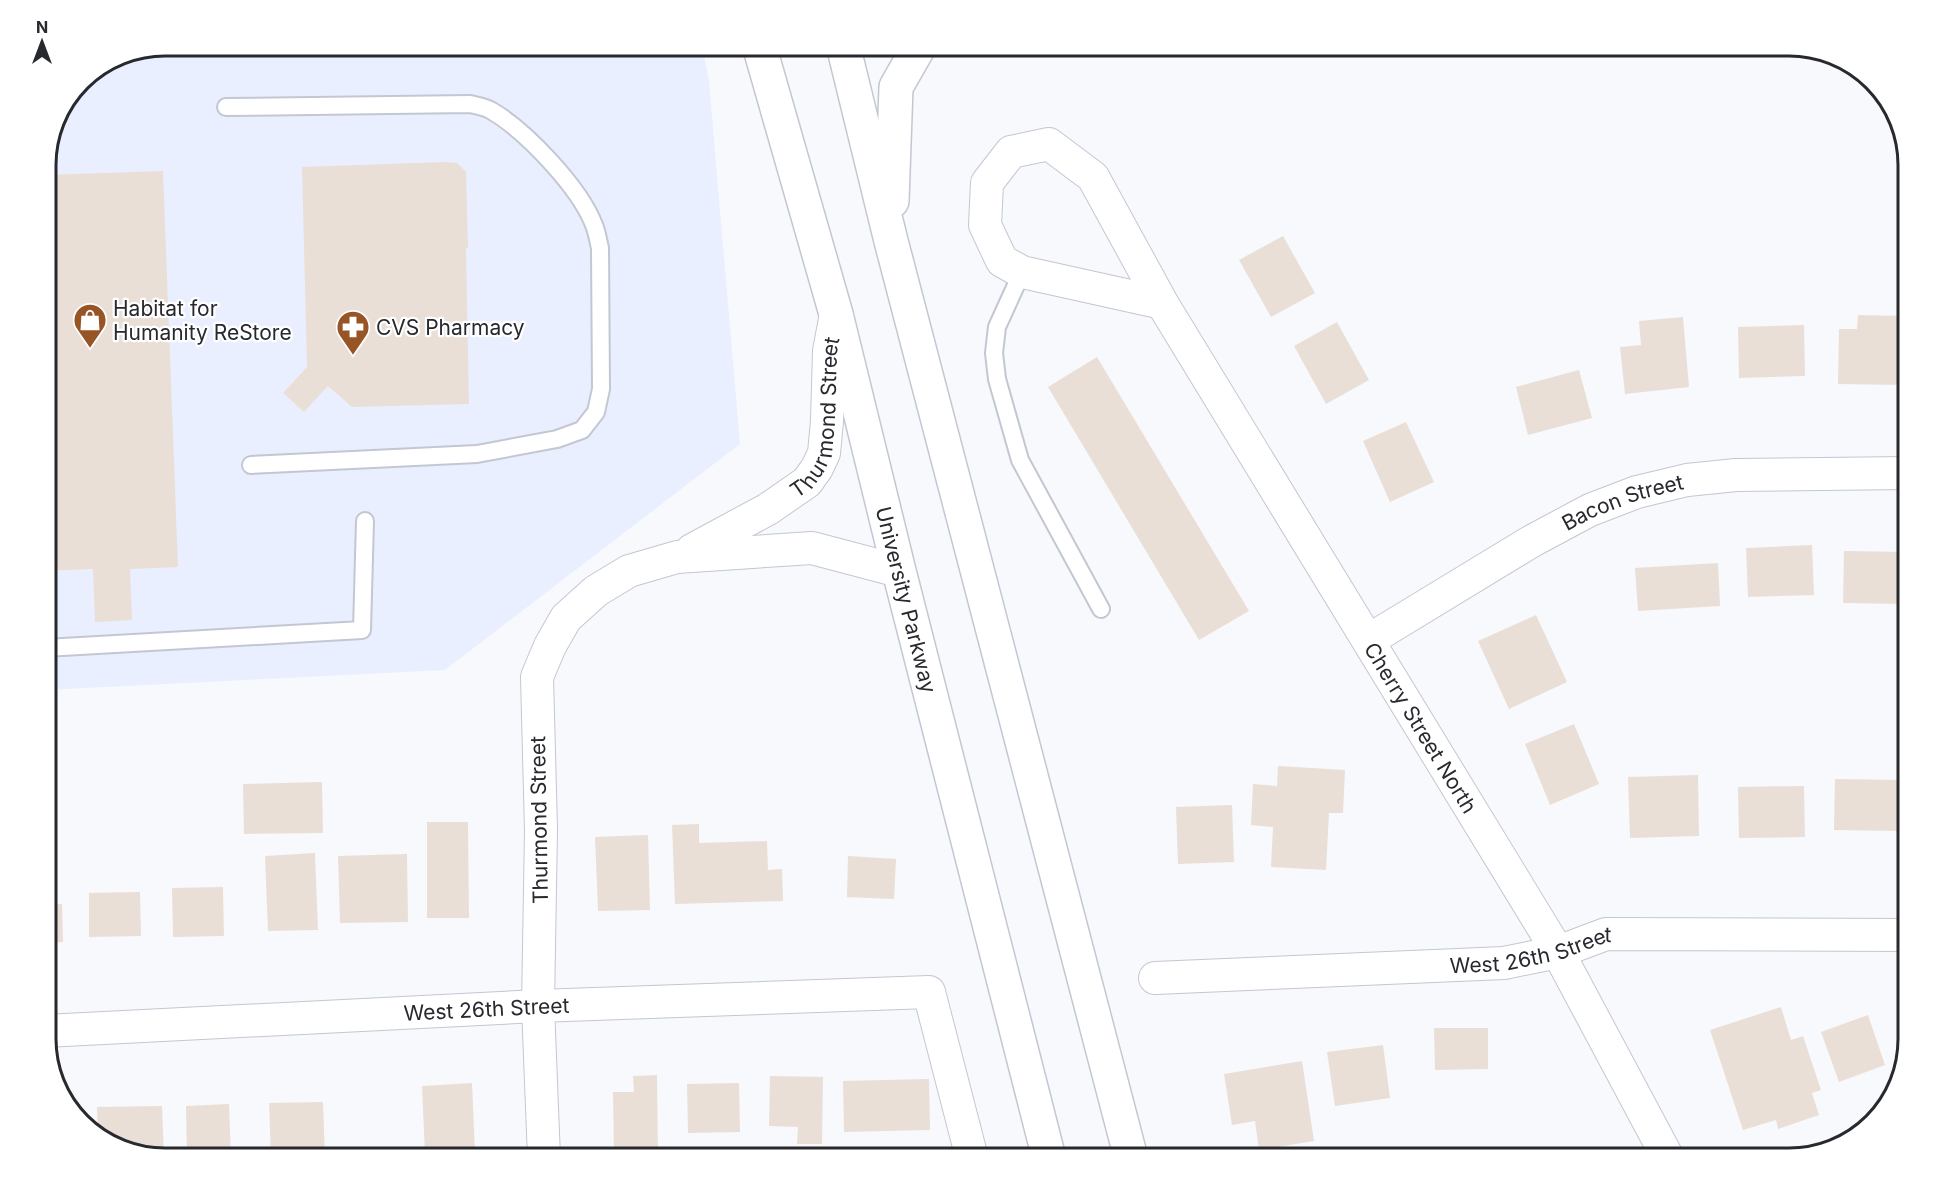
<svg xmlns="http://www.w3.org/2000/svg" width="1953" height="1203" font-family="Inter,sans-serif">
<rect width="100%" height="100%" fill="#f7f9fd"/>
<path fill="#eaefff" d="M165,45h537l7,37 31,362 -295,226 -400,20v-533l9,-38 26,-39 39,-26z"/>
<path fill="#eadfd6" d="M444,162l13,1 9,9 2,76h-2l3,156 -117,3 -24,-21 -24,26 -21,-19 24,-26 -5,-200z
M163,171l15,396 -48,2 2,51 -37,2 -2,-53 -48,2v-396z
M1283,236l32,57 -44,24 -32,-57z
M1858,315l48,1 -1,69 -67,-1 1,-55h18z
M1683,317l6,70 -64,7 -5,-47 21,-2 -2,-24z
M1337,322l32,58 -43,24 -32,-58z
M1804,325l1,51 -66,2 -1,-51z
M1097,357l152,254 -50,29 -151,-253z
M1579,370l13,48 -64,17 -12,-48z
M1406,422l28,60 -44,20 -27,-61z
M1812,545l2,50 -66,2 -2,-49z
M1844,551l64,1v52l-65,-1z
M1718,563l2,43 -82,5 -3,-43z
M1536,615l31,67 -58,27 -31,-68z
M1574,724l25,60 -49,21 -25,-61z
M1278,766l67,4 -2,43h-14l-3,57 -55,-3 2,-40 -22,-2 2,-41 24,2z
M1698,775l1,61 -69,2 -2,-61z
M1835,779l67,1 -1,51 -67,-1z
M322,782l1,51 -79,1 -1,-50z
M1804,786l1,51 -66,1 -1,-51z
M1232,805l2,57 -56,2 -2,-57z
M427,822h41l1,96h-42z
M699,824v19l68,-2 1,29 14,-1 1,32 -108,3 -3,-79z
M648,835l2,75 -52,1 -3,-74z
M315,853l3,77 -50,1 -3,-75z
M407,854l1,68 -68,1 -2,-67z
M848,856l48,3 -2,40 -47,-2z
M223,887l1,49 -51,1 -1,-49z
M140,892l1,44 -52,1v-44z
M62,904l1,38 -18,1v-38z
M1781,1007l10,33 12,-4 18,54 -9,3 7,22 -41,14 -2,-9 -33,10 -33,-100z
M1868,1015l17,50 -46,17 -18,-50z
M1434,1028h54v41l-53,1z
M1383,1045l7,53 -55,8 -8,-54z
M1302,1061l12,80 -55,9 -4,-29 -23,4 -8,-51z
M657,1075l1,83h-44l-1,-66h21l-1,-16z
M770,1076l53,1 -1,67h-25l1,-17 -29,-1z
M929,1079l1,51 -86,2 -1,-51z
M472,1083l3,69 -50,2 -3,-68z
M739,1083l1,49 -52,1 -1,-49z
M323,1102l2,56h-54l-2,-55z
M229,1104l2,54h-44l-1,-52z
M162,1106l2,52 -59,-16 -7,-7 -1,-28z"/>
<g fill="none" stroke-linecap="round" stroke-linejoin="round">
<g stroke="#c3c7d2" stroke-width="20">
<path id="lane" d="M226,107l244,-3c8,2 16,3 22,7 34,20 88,77 102,114 3,7 4,15 6,23l1,141 -5,23 -14,18 -25,9 -80,15 -226,11
M1022,272l-25,55 -3,26 3,26 23,81 81,149
M45,648l317,-18 3,-109"/>
</g>
<g stroke="#c3c7d2" stroke-width="34">
<g id="street">
<path id="s1" d="M1162,303l-140,-31 -20,-11 -17,-36 2,-42 24,-31 38,-8 44,33 69,126 396,649 110,206"/>
<path id="s2" d="M692,550l76,-41 39,-27 10,-14 7,-15 3,-32 2,-70 7,-37"/>
<path id="s3" d="M1369,640l163,-99 58,-31 47,-18 50,-12 49,-5 172,-2"/>
<path id="s4" d="M1155,978l349,-15 54,-11 48,-18 302,1"/>
<path id="s5" d="M45,1031l493,-25 391,-14 43,166"/>
<path d="M544,1158l-6,-152 3,-176 -4,-153 13,-31 16,-28 30,-27 33,-20 48,-14 135,-9 87,23"/>
</g>
</g>
<g stroke="#c3c7d2" stroke-width="36">
<g id="primary">
<path id="s6" d="M759,45l77,269 63,257 150,587"/>
<path d="M843,45l48,196 240,917"/>
<path d="M892,201l4,-114 24,-42"/>
</g>
</g>
<use href="#lane" stroke="#fff" stroke-width="16"/>
<use href="#street" stroke="#fff" stroke-width="32"/>
<use href="#primary" stroke="#fff" stroke-width="33"/>
</g>
<defs>
<g id="shop-pin" transform="scale(1.725)"><path d="M0 17L-7.5 6A9.5 9.5 0 1 1 7.5 6Z" fill="#975425" stroke="#fff"/><path d="M-5-2.5h2.3a2.7 3.5 0 0 1 5.4 0H5L5.5 6h-11ZM-1.5-2.5h3a1.5 2.3 0 0 0-3 0Z" fill="#fff"/></g>
<g id="pharmacy-pin" transform="scale(1.725)"><path d="M0 17L-7.5 6A9.5 9.5 0 1 1 7.5 6Z" fill="#975425" stroke="#fff"/><path d="M-2-6h4v4h4v4h-4v4h-4v-4h-4v-4h4Z" fill="#fff"/></g>
</defs>
<g fill-rule="evenodd">
<use href="#shop-pin" x="90" y="320"/>
<use href="#pharmacy-pin" x="353" y="327"/>
</g>
<g text-anchor="middle" dominant-baseline="central" stroke-width="4.5" stroke-linejoin="round" paint-order="stroke">
<g font-size="21" fill="#28292e" stroke="#fff" text-anchor="start">
<text x="113" y="308">Habitat for<tspan x="113" dy="24">Humanity ReStore</tspan></text>
<text x="376" y="327">CVS Pharmacy</text>
</g>
<g font-size="21" fill="#28292e" stroke="#fff">
<text stroke="none"><textPath href="#s2" startOffset="200">Thurmond Street</textPath></text>
<text stroke="none"><textPath href="#s3" startOffset="290">Bacon Street</textPath></text>
<text stroke="none"><textPath href="#s6" startOffset="574">University Parkway</textPath></text>
<text stroke="none"><textPath href="#s1" startOffset="1022">Cherry Street North</textPath></text>
<text transform="translate(539 820) rotate(-91)">Thurmond Street</text>
<text stroke="none"><textPath href="#s4" startOffset="378">West 26th Street</textPath></text>
<text stroke="none"><textPath href="#s5" startOffset="442">West 26th Street</textPath></text>
</g>
</g>
<path d="M0 0H1953V1203H0ZM165 56H1789A109 109 0 0 1 1898 165V1039A109 109 0 0 1 1789 1148H165A109 109 0 0 1 56 1039V165A109 109 0 0 1 165 56Z" fill="#fff" fill-rule="evenodd"/>
<path fill="none" stroke="#28292e" stroke-width="3" d="M165 56H1789A109 109 0 0 1 1898 165V1039A109 109 0 0 1 1789 1148H165A109 109 0 0 1 56 1039V165A109 109 0 0 1 165 56Z"/>
<g transform="translate(42 42)" stroke="#ffffff" stroke-width="4.5" paint-order="stroke">
<path d="M0-4.5L10 22L0 15L-10 22Z" fill="#28292e"/>
<text y="-9" font-size="16" font-weight="bold" text-anchor="middle" fill="#28292e">N</text>
</g>
</svg>
